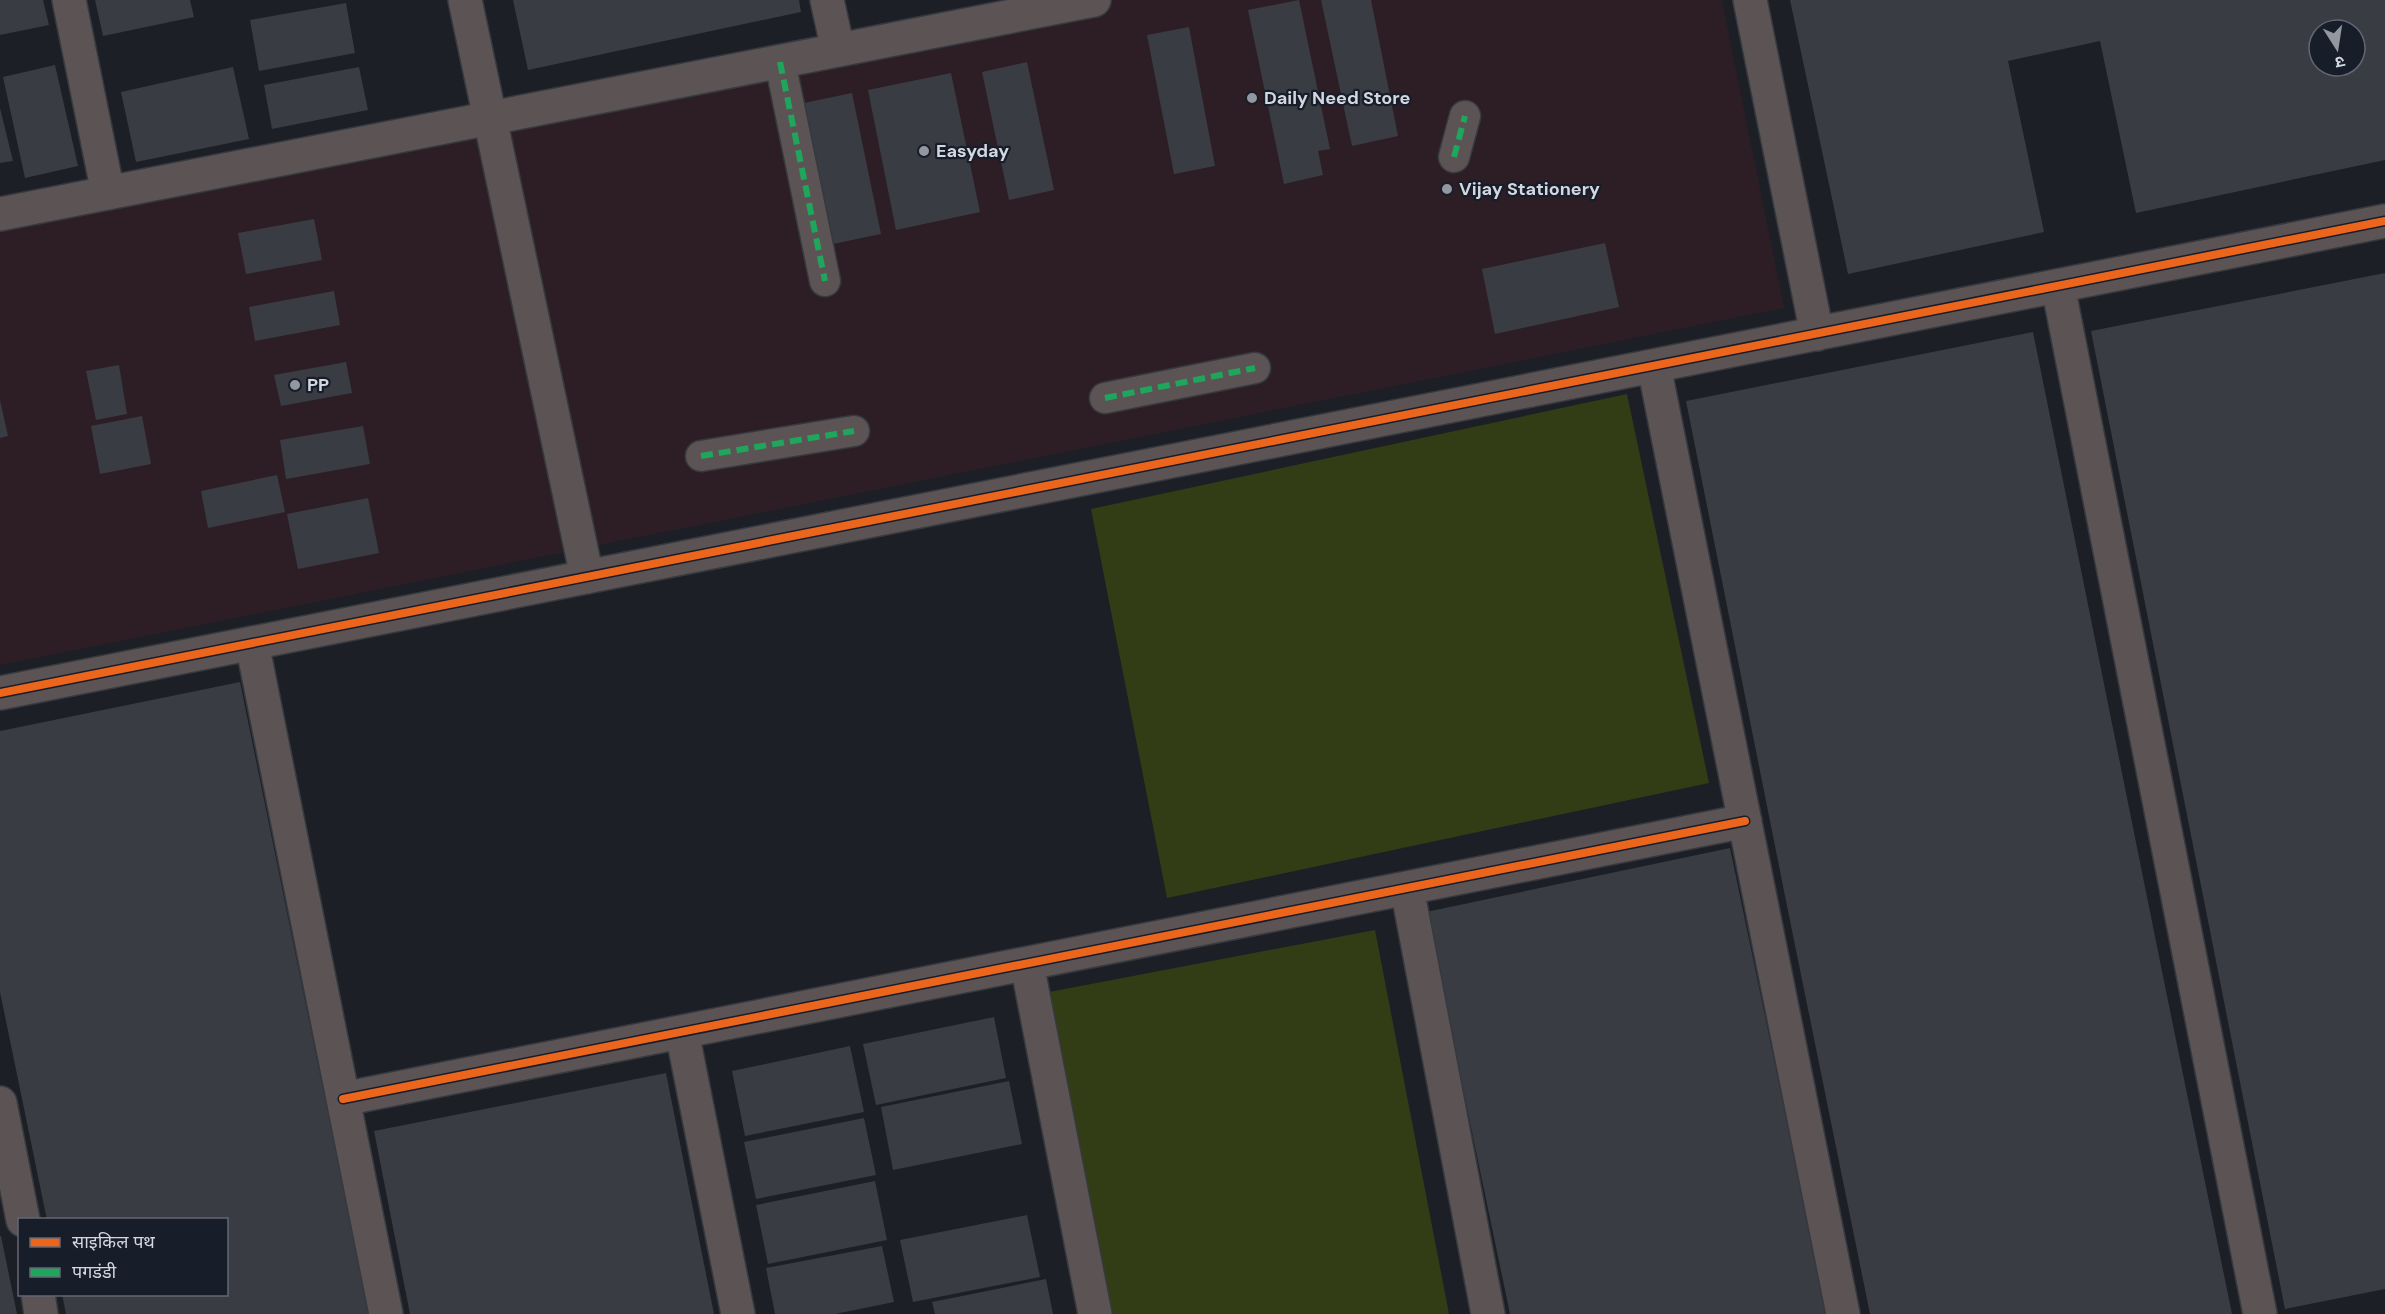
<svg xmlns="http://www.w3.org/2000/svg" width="2385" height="1314" font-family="'DM Sans','Noto Sans Devanagari',sans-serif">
<rect width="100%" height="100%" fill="#1c1f26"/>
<path fill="#2d1e26" d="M1103,0h619l62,308 -1784,357v-444z"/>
<path fill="#323d16" d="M1627,394l82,389 -542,115 -76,-389z
M1375,930l74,384h-338l-62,-322z"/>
<path fill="#393c42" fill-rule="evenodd" d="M0,0h43l6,25 -49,10z
M95,0h95l4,17 -91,19z
M513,0h286l2,12 -273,58z
M1299,0l31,149 -12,2 5,24 -39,9 -36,-174z
M1321,0h50l27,136 -46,10z
M1790,0h595v160l-249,53 -36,-172 -92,20 36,171 -196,42zM2319,30h36v36h-36z
M346,3l9,50 -96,18 -9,-51z
M1189,27l26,139 -41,8 -27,-139z
M1027,62l27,128 -45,10 -27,-128z
M55,65l23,101 -53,12 -22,-101z
M233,67l16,72 -113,23 -15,-70z
M359,67l9,43 -96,19 -8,-44z
M951,73l29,139 -84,18 -28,-140z
M852,93l29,141 -48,10 -29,-141z
M0,108l13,53 -13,2z
M314,219l8,41 -76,14 -8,-41z
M1605,243l14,64 -124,27 -13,-65z
M2385,273v1016l-100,20 -194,-978z
M334,291l6,34 -85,16 -6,-34z
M2033,332l133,659 66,323h-362l-85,-418 -99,-495z
M346,362l6,31 -71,13 -7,-31z
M119,365l8,49 -31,6 -10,-49z
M0,400l8,36 -8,2z
M142,416l9,48 -51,10 -9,-48z
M363,426l7,38 -84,15 -6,-39z
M277,475l8,37 -77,16 -7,-37z
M368,498l11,55 -81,16 -11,-55z
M240,682l129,632h-303l-4,-20h164v-74h-179l-47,-228v-261z
M1730,848l97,466h-317l-84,-402z
M994,1017l12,61 -130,27 -13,-61z
M850,1046l14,66 -119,24 -13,-65z
M666,1073l48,241h-304l-36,-183z
M1009,1081l13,63 -129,26 -12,-63z
M864,1118l12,57 -120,24 -12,-57z
M875,1181l12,59 -119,24 -12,-59z
M1027,1215l13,62 -127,25 -13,-62z
M0,1236h1l16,78h-17z
M882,1246l12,56 -59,12h-60l-9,-46z
M1046,1279l7,35h-118l-3,-12z"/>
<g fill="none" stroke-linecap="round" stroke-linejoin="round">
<g stroke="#363a3f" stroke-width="33">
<path id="pedestrian" d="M780,62l45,219
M1454,157l11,-41
M1105,398l150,-30
M701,456l153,-25"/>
</g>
<g stroke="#363a3f" stroke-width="36">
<path id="minor" d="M69,0l39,193
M465,0l122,577
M827,0l11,50
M1750,0l67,334
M0,214l1094,-214
M2058,286l202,1028
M1654,366l189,948
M252,643l134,671
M0,693l2385,-472
M1407,888l81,426
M1027,964l68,350
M682,1032l56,282
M343,1099l1402,-278
M0,1103l23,117
M38,1294l3,20"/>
</g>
<use href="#pedestrian" stroke="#5c5354" stroke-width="30"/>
<use href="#minor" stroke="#5c5354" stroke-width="33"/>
<path stroke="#20a55d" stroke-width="6" stroke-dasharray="12 6" stroke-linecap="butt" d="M780,62l45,219
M1454,157l11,-41
M1105,398l150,-30
M701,456l153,-25"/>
<g stroke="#181d2a" stroke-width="11">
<path id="cycleway" d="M0,693l2385,-472
M343,1099l1402,-278"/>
</g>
<use href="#cycleway" stroke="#eb651d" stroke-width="8"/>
</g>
<g fill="#93979f" stroke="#181d2a" stroke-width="2">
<circle cx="1252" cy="98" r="6"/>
<circle cx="924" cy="151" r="6"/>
<circle cx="1447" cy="189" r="6"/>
<circle cx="295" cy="385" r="6"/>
</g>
<g text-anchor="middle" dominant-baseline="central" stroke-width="4.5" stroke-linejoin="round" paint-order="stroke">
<g font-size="18" font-weight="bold" fill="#d3d7e0" stroke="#181d2a" text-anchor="start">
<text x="1264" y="98">Daily Need Store</text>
<text x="936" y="151">Easyday</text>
<text x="1459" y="189">Vijay Stationery</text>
<text x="307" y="385">PP</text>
</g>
</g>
<rect x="18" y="1218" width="210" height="78" fill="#181d2a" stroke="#636773" stroke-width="1.5"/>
<rect x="30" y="1238" width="30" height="9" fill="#eb651d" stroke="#636773" stroke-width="1.5"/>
<text x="72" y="1248" font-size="18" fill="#d3d7e0">साइकिल पथ</text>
<rect x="30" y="1268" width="30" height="9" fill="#20a55d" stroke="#636773" stroke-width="1.5"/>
<text x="72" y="1278" font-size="18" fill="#d3d7e0">पगडंडी</text>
<g transform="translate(2337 48) rotate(168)"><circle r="28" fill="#181d2a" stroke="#636773" stroke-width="1.5"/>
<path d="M0-4.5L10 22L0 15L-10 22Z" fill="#93979f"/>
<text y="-9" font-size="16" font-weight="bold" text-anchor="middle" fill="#d3d7e0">उ</text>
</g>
</svg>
